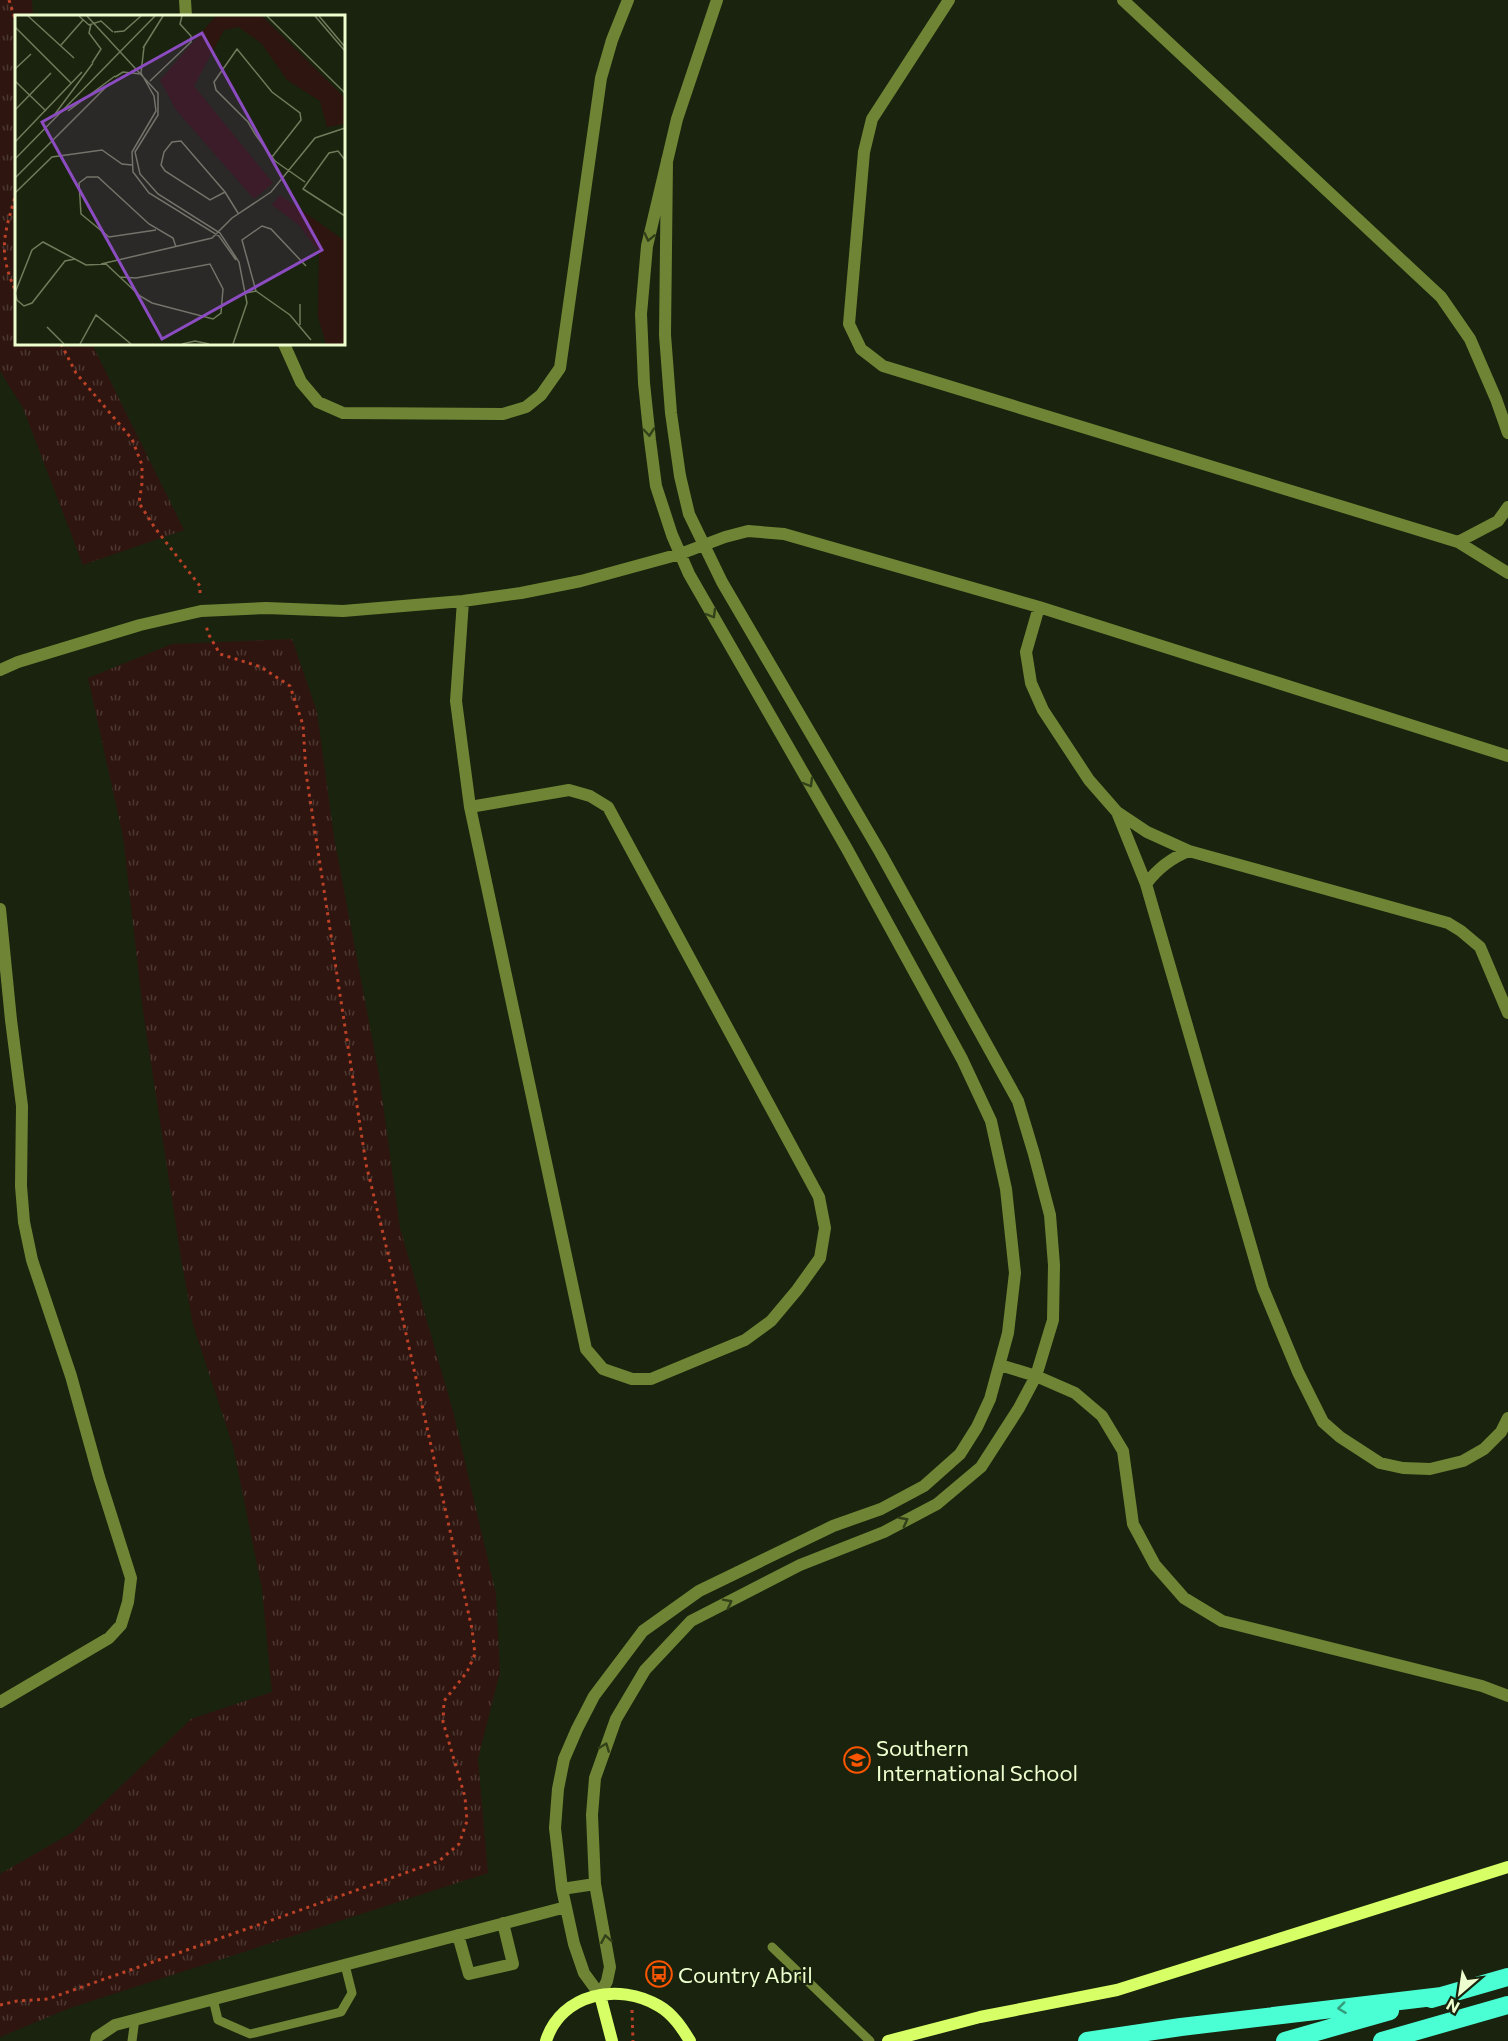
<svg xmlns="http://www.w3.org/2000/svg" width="1508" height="2041" font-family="Commissioner,sans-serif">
<defs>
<pattern id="grass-tufts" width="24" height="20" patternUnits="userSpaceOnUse" patternTransform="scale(1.5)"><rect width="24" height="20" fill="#2e150f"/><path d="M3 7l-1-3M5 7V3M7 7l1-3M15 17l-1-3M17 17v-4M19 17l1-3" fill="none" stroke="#4d3831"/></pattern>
</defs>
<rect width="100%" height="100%" fill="#1a230d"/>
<path fill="url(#grass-tufts)" d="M0,0h32l1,16h-17v328h76l92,186 -101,35 -60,-157 -23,-37z
M292,639l25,73 17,125 45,238 21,153 53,183 43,183 4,78 -22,87 10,114 -418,135 -70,29v-163l73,-42 118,-113 81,-27 -10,-103 -29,-143 -40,-121 -12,-67 -38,-247 -20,-175 -35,-158 84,-34z"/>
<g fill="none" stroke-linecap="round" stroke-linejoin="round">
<path stroke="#bb4127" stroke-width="3" stroke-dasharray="3 4.5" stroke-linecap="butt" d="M9,0l7,22
M16,176c0,9 0,19 -3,28 -11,37 -13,52 3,88
M61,344l15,29 56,66 10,26v18l-3,20 16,25 45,58v10
M0,2005l17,-4 31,-2 391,-138 20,-17 8,-23 -2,-24 -22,-75 1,-21 23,-29 8,-18 -3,-25 -82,-367 -24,-98 -60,-391 -3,-48 -13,-39 -29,-19 -41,-13 -11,-19 -3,-9
M632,2010l1,31"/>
<path stroke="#6f8535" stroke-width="9" d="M772,1947l98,94
M213,1999l5,21 32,14 91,-22 11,-19 -7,-28
M132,2041l3,-22"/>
<path stroke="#6f8535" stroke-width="12" d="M185,0l1,16
M949,0l-77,119 -8,33 -15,172 12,25 22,17 575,176 50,31
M1123,0l318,297 29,42 26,60 12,34
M667,160l-2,175 6,78 9,63 9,38 33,68 158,270 138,249 16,53 16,61 4,50 -1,55 -17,56 -17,32 -38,59 -44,37 -53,28 -84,33 -109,56 -46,49 -29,49 -21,59 -3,37 3,69 15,83 -3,14 -7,14 -16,-22 -10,-29 -12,-55 -7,-61 3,-39 6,-30 13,-30 17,-33 49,-65 56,-40 134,-65 48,-17 43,-23 36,-32 17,-27 13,-28 18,-66 7,-60 -9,-84 -15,-68 -29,-62 -115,-210 -158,-275 -17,-39 -16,-49 -6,-46 -6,-57 -3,-69 6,-68 30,-127 40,-119
M284,344l17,38 17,20 25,11 160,1 23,-7 15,-12 19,-27 41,-290 11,-38 16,-40
M1458,542l40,-21 10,-14
M463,601l-7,100 14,106 116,542 17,20 29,10h19l94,-39 26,-19 26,-31 23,-32 5,-30 -6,-31 -211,-390 -18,-11 -21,-6 -99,17
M1039,607l-13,45 5,31 12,27 46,70 28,32 30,20 42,19 259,72 13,8 19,16 28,66
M0,670l18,-8 122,-37 61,-14 65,-3 77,3 120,-10 58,-8 60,-12 99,-27 45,-17 23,-6 36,3 255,73 469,149
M1117,812l29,72 117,404 35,84 25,50 17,15 40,26 23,5 27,1 33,-8 21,-12 17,-17 7,-14
M1146,884c12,-16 25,-26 43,-33
M0,909l11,111 11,86 -1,80 3,36 8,38 39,116 28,101 32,101 -3,24 -7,23 -12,13 -109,64
M1000,1365l36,11 39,17 27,23 21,35 10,73 22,41 29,33 38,23 260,65 26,10
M562,1889l33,-5
M458,1935l11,39 44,-10 -10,-41
M96,2041l1,-4 18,-12 451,-118"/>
<path stroke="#d7ff66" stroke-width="12" d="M600,1995l12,46
M546,2041c15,-48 73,-59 113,-35 14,8 23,22 31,35
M888,2041l92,-24 137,-27 391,-123"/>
<path stroke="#4affd3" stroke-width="18" d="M1431,1999l77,-22
M1087,2041l94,-14 261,-31
M1285,2041l105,-30
M1382,2041l126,-36"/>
</g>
<defs><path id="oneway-chevron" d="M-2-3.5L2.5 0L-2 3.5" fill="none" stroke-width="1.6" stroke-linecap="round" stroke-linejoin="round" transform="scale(1.5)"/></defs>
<g stroke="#344019">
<use href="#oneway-chevron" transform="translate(649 237) rotate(103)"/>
<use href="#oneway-chevron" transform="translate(649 432) rotate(85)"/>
<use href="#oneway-chevron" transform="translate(712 614) rotate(60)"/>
<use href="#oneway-chevron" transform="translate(809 783) rotate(60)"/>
<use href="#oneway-chevron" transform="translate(904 1521) rotate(-28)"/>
<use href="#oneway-chevron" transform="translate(728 1603) rotate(-27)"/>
<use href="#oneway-chevron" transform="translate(605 1747) rotate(-69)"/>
<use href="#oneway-chevron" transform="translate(606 1939) rotate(-100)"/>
</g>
<use stroke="#349c7a" href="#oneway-chevron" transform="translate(1342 2008) rotate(173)"/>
<defs>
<g id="school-ring" transform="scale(1.35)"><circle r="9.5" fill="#1a230d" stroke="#fa5500" stroke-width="1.5"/><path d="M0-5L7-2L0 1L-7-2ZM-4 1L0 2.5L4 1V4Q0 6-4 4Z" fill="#fa5500"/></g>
<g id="bus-ring" transform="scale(1.35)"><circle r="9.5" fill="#1a230d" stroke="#fa5500" stroke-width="1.5"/><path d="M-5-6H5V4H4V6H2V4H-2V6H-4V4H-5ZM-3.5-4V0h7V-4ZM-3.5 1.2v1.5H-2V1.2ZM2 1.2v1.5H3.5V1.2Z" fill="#fa5500"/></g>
</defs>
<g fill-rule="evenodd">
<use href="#school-ring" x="857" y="1760"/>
<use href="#bus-ring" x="659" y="1974"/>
</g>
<g text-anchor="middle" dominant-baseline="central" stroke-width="4.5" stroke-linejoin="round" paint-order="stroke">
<g font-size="22" fill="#eeffcf" stroke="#1a230d" text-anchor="start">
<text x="876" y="1747">Southern<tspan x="876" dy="25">International School</tspan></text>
<text x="678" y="1974">Country Abril</text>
</g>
</g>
<g transform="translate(15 15)">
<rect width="330" height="330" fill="#1a230d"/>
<path d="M201,1h46l83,82v26l-18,3 -7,-26 -33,-21 -25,-36 -23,-17 -15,3 -30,56 79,97 -19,16 -78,-89 -16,-30zM265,180l65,46v103h-19l-8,-27 1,-65 -20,-27 -27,-20z" fill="#2e150f"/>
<path fill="none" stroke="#6f7b5b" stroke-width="1.5" d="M13,1l46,42M64,1l10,9 12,-4 12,11M72,1l71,77v22l-23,37 5,22 18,20 62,39 19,29 8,41 -14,41M252,1l78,77M300,1l30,35M304,1l26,31M76,9l-2,9 12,16 -9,14M0,12l56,56M99,17l10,-1 17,-15M46,30l22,-25M128,33l20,-32M0,54l16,-15M126,58l13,23 2,15 -24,41 1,20 16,21 70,43 17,24M126,58l3,-26M100,62l8,-5 18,2M0,66l31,30M135,66l41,-39v-6l-11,-12 2,-8M0,95l36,-37M53,96l47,-35M40,99l38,-51M0,127l67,-70M257,142l29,-37 -1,-7 -28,-21 -35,-43 -23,33 2,8 32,32 7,12 13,18 4,5 3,4 30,21M0,144l140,-143M330,145l-7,-9 -9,2 -26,36 42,27M0,163l95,-95M210,177l-15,8 -45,-29 -4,-6 3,-13 8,-10 9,-1 44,51 13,21M0,178l37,-36 50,-7 20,14 10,1M141,215l-47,7 -28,-23 -2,-31 8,-6h11l51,47 24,14 3,9M60,244l-10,2 -33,42 -8,3 -7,-6 -2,-7 17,-43 11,-8 43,23 20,-1 34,32 12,7 61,16 8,-6 2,-24 -13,-25 -74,14 -16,-1M86,249l111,-26 20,-20 39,-26 44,-54 30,-10M241,276l34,24 21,25M231,278l10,-2 -14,-51 20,-14 9,3 35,37M285,289v21M32,312l17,17M65,329l16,-29 35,29M167,329l13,-3 14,3"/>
<path fill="#8c4cc1" fill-opacity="0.15" stroke="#8c4cc1" stroke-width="3" d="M187,18l120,217 -160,89 -120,-217z"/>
<rect width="330" height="330" fill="none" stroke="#eeffcf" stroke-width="3"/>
</g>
<g transform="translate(1460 1993) rotate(209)" stroke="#1a230d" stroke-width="4.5" paint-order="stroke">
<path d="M0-4.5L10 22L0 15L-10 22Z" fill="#eeffcf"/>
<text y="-9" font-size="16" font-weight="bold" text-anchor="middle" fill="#eeffcf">N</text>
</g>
</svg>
